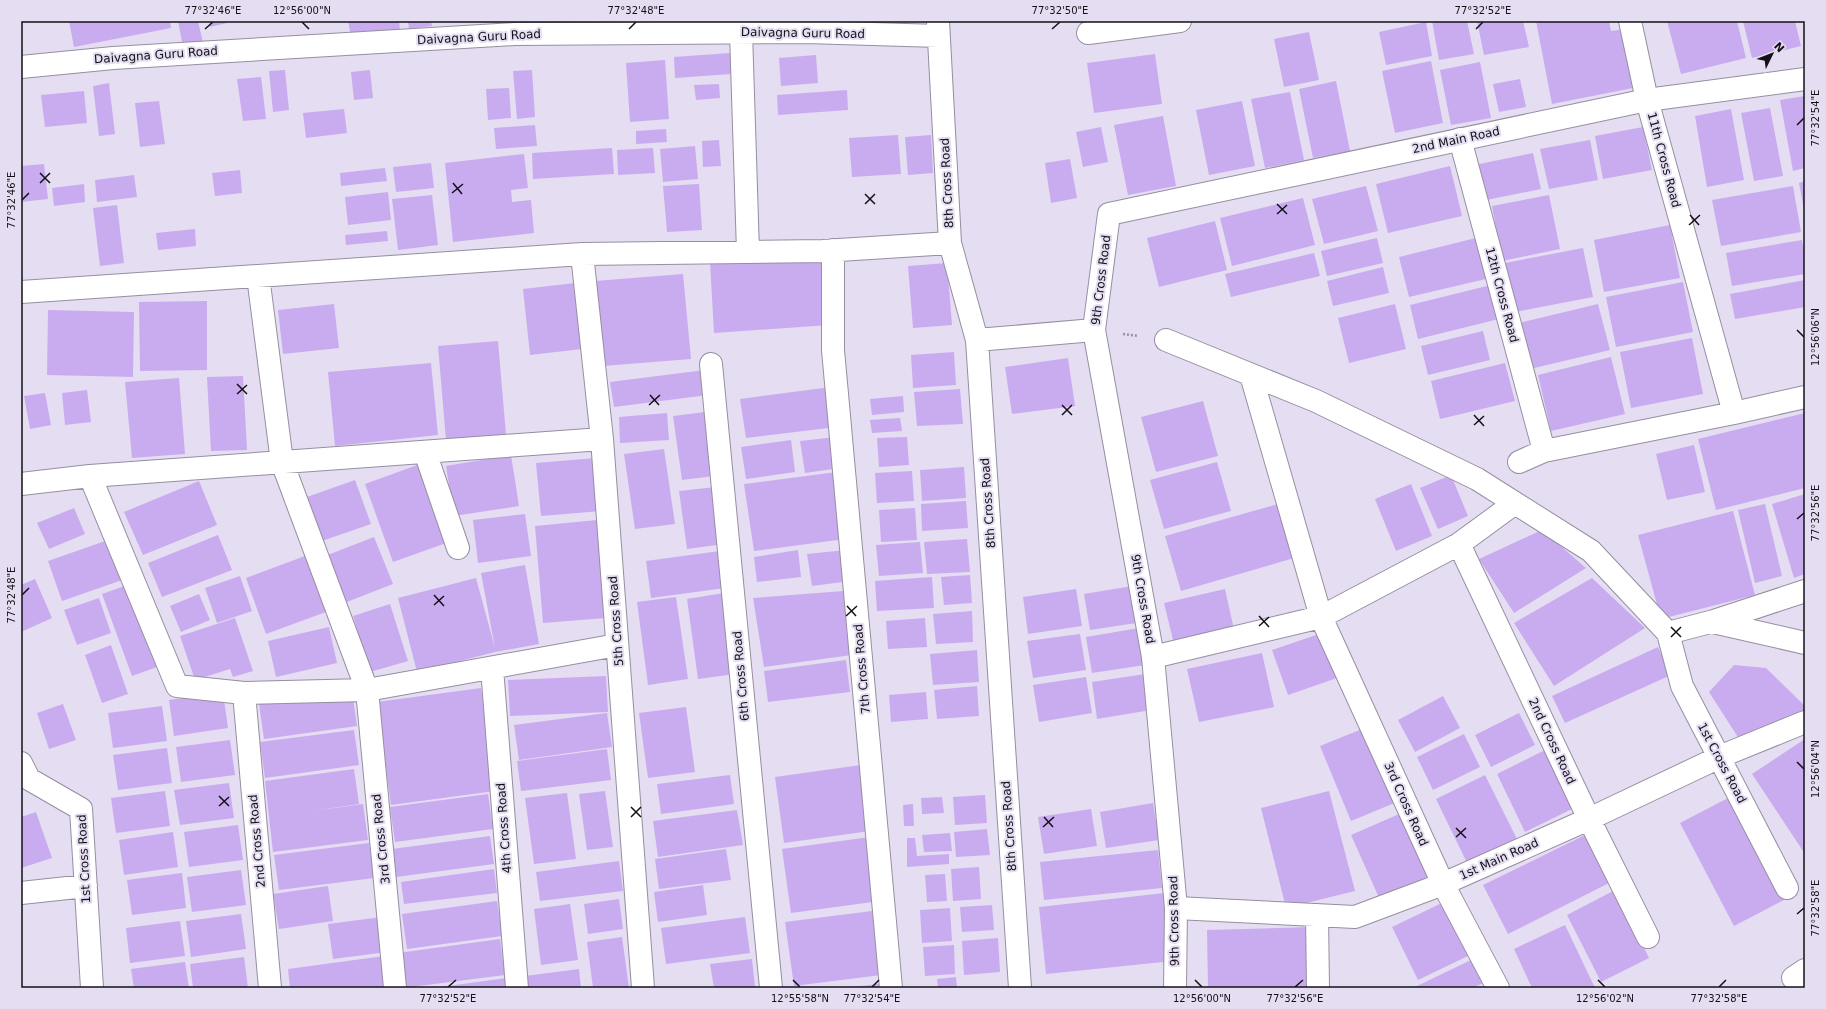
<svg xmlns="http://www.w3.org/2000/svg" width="1826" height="1009" font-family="'DejaVu Sans',sans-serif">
<rect width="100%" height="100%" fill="#e5ddf1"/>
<path fill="#c9acf0" d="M69,21h101l1,7 -97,19z
M178,21h20l5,22 -20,4z
M209,21h18v2l-17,4z
M348,21h51l1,9 -49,7z
M408,21h23l1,5 -23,3z
M1432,21h35l7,33 -35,6z
M1477,21h46l6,26 -45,8z
M1536,21h73l2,10 15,-2 12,58 -86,17z
M1667,21h70l9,37 -65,16z
M1743,21h52l6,25 -49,12z
M1426,22l6,34 -46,9 -7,-33z
M1309,32l10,48 -35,7 -10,-48z
M730,53l1,21 -56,4 -1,-21z
M1155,54l7,50 -68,9 -7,-50z
M816,55l2,28 -37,3 -2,-28z
M665,60l4,59 -39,3 -4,-59z
M1431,61l12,62 -48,10 -13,-62z
M1480,62l11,56 -40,7 -11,-55z
M285,70l4,40 -16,2 -4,-41z
M370,70l3,28 -19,2 -3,-28z
M532,70l3,47 -18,2 -4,-48z
M261,77l5,42 -23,2 -6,-42z
M1520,79l6,28 -27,5 -6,-28z
M1336,81l14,70 -37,7 -14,-69z
M109,83l6,51 -16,2 -6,-50z
M719,84l1,14 -24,2 -2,-15z
M509,88l2,30 -23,2 -2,-31z
M847,90l1,20 -70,5 -1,-20z
M84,91l3,32 -42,4 -4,-32z
M1290,92l14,68 -39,8 -14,-69z
M1805,96v72l-12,3 -13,-71z
M159,101l6,43 -25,3 -5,-44z
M1242,101l13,65 -46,9 -13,-65z
M1770,108l13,68 -29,5 -13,-68z
M344,109l3,24 -41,5 -3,-25z
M1731,109l13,71 -37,7 -12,-71z
M1163,116l13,70 -48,9 -14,-70z
M535,125l2,21 -41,3 -2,-21z
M1101,127l7,35 -25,5 -7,-35z
M1643,127l9,43 -49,9 -8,-43z
M666,129l1,13 -31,2v-13z
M898,135l3,39 -49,3 -3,-39z
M931,135l2,38 -25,2 -3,-38z
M719,140l2,26 -18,1 -1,-26z
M1590,140l8,40 -49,9 -9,-40z
M695,146l3,33 -35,3 -3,-33z
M612,148l2,26 -81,5 -1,-26z
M653,148l2,25 -37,2 -1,-25z
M1533,153l8,36 -55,11 -7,-36z
M524,154l4,34 -17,2 1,12 19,-2 3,33 -81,9 -8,-79z
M1070,159l7,39 -26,5 -6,-40z
M431,163l3,25 -38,4 -3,-25z
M44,164l4,35 -27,3v-36z
M1450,166l12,50 -74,17 -12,-49z
M385,168l2,13 -46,5 -1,-13z
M240,170l2,23 -27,3 -3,-23z
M134,175l3,22 -40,5 -2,-22z
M1805,181v29h-1l-5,-27z
M84,184l1,18 -31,4 -2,-18z
M699,184l3,46 -35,2 -4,-46z
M1366,186l12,45 -54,13 -12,-45z
M1793,186l8,46 -80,14 -9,-46z
M388,192l3,28 -43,5 -3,-28z
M432,195l6,50 -40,5 -6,-51z
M1549,195l11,54 -58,12 -10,-55z
M1303,198l12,47 -83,21 -12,-48z
M117,205l7,58 -24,3 -7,-58z
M1215,221l12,49 -68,17 -12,-49z
M1670,225l10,53 -76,14 -10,-52z
M195,229l1,17 -38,4 -2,-17z
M387,231l1,10 -42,4 -1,-10z
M1480,237l10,41 -81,19 -10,-40z
M1377,238l6,25 -56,13 -6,-25z
M1802,240l3,17v17l-73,12 -6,-33z
M1583,248l10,49 -78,15 -10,-49z
M1314,253l6,23 -89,21 -6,-23z
M825,255l4,70 -115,8 -4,-71z
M947,263l5,62 -39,3 -5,-62z
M1383,267l6,26 -56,13 -6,-25z
M683,274l8,85 -88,7 -8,-85z
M1805,280v27l-70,12 -5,-25z
M1683,282l10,50 -77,15 -10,-50z
M575,283l7,66 -52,6 -7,-66z
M1491,285l8,34 -81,20 -8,-34z
M207,301v69l-67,1 -1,-69z
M334,304l5,44 -56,6 -5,-44z
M1395,304l11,45 -57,14 -11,-45z
M1598,304l12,46 -84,20 -11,-46z
M48,310l86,2 -1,65 -86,-2z
M1483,331l7,29 -62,15 -7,-29z
M1692,338l11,56 -72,14 -11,-56z
M498,341l8,94 -60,5 -8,-94z
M954,352l2,33 -43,3 -2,-33z
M1611,357l14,57 -74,17 -13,-56z
M1068,358l7,48 -63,8 -7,-47z
M431,363l7,72 -103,11 -7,-74z
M1505,363l10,38 -75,18 -9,-38z
M705,370l3,25 -94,12 -4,-25z
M243,376l4,74 -36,1 -4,-74z
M179,378l6,76 -53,4 -7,-76z
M831,387l6,40 -91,11 -6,-39z
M960,389l3,35 -46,2 -3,-34z
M87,390l4,32 -26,3 -3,-32z
M45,393l6,32 -21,4 -6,-33z
M903,396l1,16 -32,3 -2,-16z
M1203,401l15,55 -62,16 -15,-55z
M713,411l9,64 -40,5 -9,-64z
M667,413l2,27 -49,3 -1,-26z
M1805,413v75l-89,22 -18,-71z
M900,418l2,13 -30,2 -2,-13z
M836,437l4,31 -35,5 -5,-32z
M907,437l2,28 -30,2 -2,-29z
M791,440l4,32 -49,7 -5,-32z
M1694,445l11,47 -38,8 -11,-46z
M664,449l11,75 -40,5 -11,-75z
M511,455l8,51 -65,10 -8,-50z
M596,458l5,53 -60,5 -5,-53z
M1217,462l14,49 -67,18 -14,-49z
M420,464l29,78 -56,20 -28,-78z
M964,467l2,31 -44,3 -2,-31z
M912,471l2,30 -37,2 -2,-30z
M837,472l8,67 -91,12 -10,-67z
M1451,475l17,41 -30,13 -18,-41z
M355,480l16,44 -52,18 -15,-44z
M199,481l18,44 -74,30 -19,-43z
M1411,484l21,52 -36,15 -21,-52z
M716,487l8,57 -37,5 -8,-58z
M1805,494v80l-11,4 -22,-74z
M966,501l2,27 -46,3 -1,-27z
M1278,504l16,54 -113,33 -16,-55z
M1765,504l17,72 -27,7 -17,-73z
M74,508l11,26 -36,15 -12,-26z
M915,508l2,32 -36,2 -2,-32z
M1733,511l22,84 -94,24 -23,-84z
M525,514l6,42 -53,7 -5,-43z
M597,520l9,98 -63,5 -8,-97z
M1542,530l44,38 -72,45 -35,-54z
M218,535l14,35 -70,27 -14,-34z
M374,537l19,47 -54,21 -19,-47z
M111,539l14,40 -63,22 -14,-40z
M967,539l3,33 -43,2 -3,-32z
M920,542l3,31 -44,3 -3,-31z
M798,550l3,27 -44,5 -3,-25z
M846,550l4,31 -38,5 -5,-32z
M720,551l5,37 -74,10 -5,-37z
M305,556l21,56 -60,22 -20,-56z
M525,565l14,79 -44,8 -78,20 -19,-74 78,-20 19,70 -14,-75z
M970,575l2,28 -28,2 -3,-28z
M240,576l12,35 -35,12 -12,-35z
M932,577l2,31 -57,3 -2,-30z
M1592,578l53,50 -91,58 -40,-63z
M35,579l17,39 -31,14v-47z
M130,584l30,82 -28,10 -30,-82z
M1138,585l5,37 -53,8 -6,-36z
M1076,589l6,37 -54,8 -5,-37z
M1225,589l10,45 -60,14 -11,-45z
M844,591l8,64 -88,12 -11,-69z
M724,593l11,81 -37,5 -11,-80z
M199,594l11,26 -29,12 -11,-26z
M676,597l12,82 -40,6 -11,-83z
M99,598l12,35 -34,12 -13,-35z
M390,604l18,57 -38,11 -17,-56z
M972,611l1,31 -37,2 -3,-30z
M235,618l18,53 -20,6 -3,-8 -35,11 -15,-44z
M925,618l2,29 -39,2 -2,-28z
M329,627l8,36 -61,14 -8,-36z
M1139,628l6,37 -53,8 -6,-36z
M1322,633l15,45 -49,17 -16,-45z
M1080,634l6,36 -53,8 -6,-37z
M111,645l17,49 -26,9 -17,-48z
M1658,647l13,28 -106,48 -13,-27z
M977,650l2,32 -46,3 -3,-31z
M1262,653l12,54 -75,15 -12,-53z
M846,660l4,32 -82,10 -4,-31z
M1734,665l32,3 39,38v11l-62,28 -34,-53z
M1145,674l6,36 -54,9 -5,-37z
M606,676l2,36 -98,4 -2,-36z
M1086,677l6,36 -53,9 -6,-37z
M977,686l2,30 -42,3 -3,-29z
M481,688l14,103 -104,14 -14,-103z
M352,691l5,35 -93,13 -5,-35z
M926,692l2,27 -37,3 -2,-27z
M223,693l5,35 -54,8 -5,-36z
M1443,696l17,32 -45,24 -17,-32z
M63,704l13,36 -27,9 -12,-36z
M162,706l5,35 -54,7 -5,-35z
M686,707l9,65 -47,6 -9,-65z
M607,713l5,34 -93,13 -5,-35z
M1519,713l16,32 -44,22 -16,-32z
M1367,727l30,75 -46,19 -31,-75z
M354,730l5,35 -94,13 -5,-36z
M1464,734l16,33 -47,23 -16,-33z
M1805,739v115l-53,-80z
M230,740l5,35 -54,7 -5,-35z
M167,748l5,35 -54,7 -5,-35z
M607,749l4,31 -90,11 -4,-30z
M1547,749l29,58 -51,25 -28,-58z
M861,765l9,66 -86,12 -9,-66z
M354,769l5,35 -47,7 51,-7 5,36 -95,12 -8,-71z
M730,775l4,29 -73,10 -4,-30z
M1485,775l35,70 -50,24 -34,-70z
M229,783l5,35 -54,7 -6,-35z
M165,791l5,35 -54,7 -5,-35z
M605,791l8,56 -26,3 -8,-56z
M1329,791l26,100 -69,17 -25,-100z
M567,793l9,66 -42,5 -9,-66z
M488,794l5,35 -98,13 -5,-35z
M985,795l2,28 -32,2 -2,-28z
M942,797l2,16 -22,1 -1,-16z
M1730,797l54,103 -50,26 -54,-103z
M1153,803l6,37 -53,8 -6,-36z
M913,804l1,22h-10l-1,-21z
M1091,809l6,37 -53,8 -6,-37z
M737,810l6,35 -85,12 -5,-36z
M1406,811l28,66 -54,23 -29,-65z
M36,812l16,46 -31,10v-51z
M238,825l5,35 -54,7 -5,-35z
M987,829l3,26 -34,2 -2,-25z
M173,832l5,35 -54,8 -5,-35z
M950,833l2,18 -28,1 -2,-17z
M1587,834l24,48 -103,52 -25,-49z
M490,836l4,28 -98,13 -4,-28z
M870,837l10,64 -89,12 -9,-64z
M907,838h8l2,18 32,-2v10l-42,3z
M369,843l5,35 -95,12 -5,-35z
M726,849l5,31 -72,9 -4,-30z
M1158,850l4,38 -118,12 -4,-38z
M619,861l4,30 -83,10 -4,-29z
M979,867l2,32 -28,2 -2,-32z
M494,869l3,24 -93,11 -3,-22z
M241,870l5,35 -54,7 -5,-35z
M182,873l4,35 -54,7 -5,-35z
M945,874l2,27 -20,1 -2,-27z
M703,885l4,30 -49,7 -4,-30z
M328,886l5,35 -54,8 -6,-35z
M1615,890l34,68 -48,24 -34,-67z
M1165,893l8,68 -127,13 -7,-67z
M619,899l4,30 -35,5 -4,-30z
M1448,900l26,53 -56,27 -26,-53z
M497,901l5,35 -95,13 -5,-35z
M570,904l8,56 -37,5 -7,-56z
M992,905l2,25 -32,2 -2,-25z
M950,908l2,33 -30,2 -2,-33z
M872,911l9,64 -87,11 -9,-64z
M241,914l5,35 -55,8 -5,-36z
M382,917l5,35 -54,7 -5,-35z
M745,917l5,36 -84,11 -5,-36z
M180,921l5,35 -55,7 -4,-35z
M1565,925l30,63h-63l-18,-39z
M1312,927l2,61h-106l-1,-58z
M622,937l7,51h-36l-6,-46z
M998,938l2,34 -36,3 -2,-34z
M500,939l5,36 -102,13 -5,-35z
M954,945l1,29 -30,2 -2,-29z
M384,956l4,32h-98l-2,-19z
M244,957l4,31h-55l-3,-24z
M1475,958l12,23 -14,7h-60z
M752,959l3,28 -41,1 -4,-24z
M185,962l4,26h-55l-3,-19z
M579,969l2,19h-55l-1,-12z
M956,977l1,11h-19l-1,-9z
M507,978l2,10h-69v-1z
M885,983l1,5h-32v-1z"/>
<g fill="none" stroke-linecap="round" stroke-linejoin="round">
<g stroke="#968ea1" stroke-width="24">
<path id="minor" d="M938,21l12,222 27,97 43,648
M1630,21l17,79 87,313
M741,32l7,220
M1088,33l92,-12
M21,67l92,-9 402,-24 291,-2 133,4
M1460,139l84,312
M833,250v100l58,638
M582,254l20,185 41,549
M258,276l24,186 85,228 28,298
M21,292l561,-38 241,-3 127,-8
M977,340l117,-10
M1166,340l150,61 161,78 114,72 77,82 14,53 105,202
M711,364l60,624
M1251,375l70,242 122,267 55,104
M425,452l33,96
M1519,462l25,-11 190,-38 71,-16
M90,476l87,210 67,7 123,-3 250,-45
M21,484l69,-8 512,-37
M1459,544l130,275 59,118
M1713,622l92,21
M1668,633l46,-12 91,-30
M1153,657l168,-40 138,-73 56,-41
M492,668l25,320
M244,693l26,295
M21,763l8,16 52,30 11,179
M21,893l65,-7
M1176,908l179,9 88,-33 146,-65 135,-64 81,-33
M1317,915l1,73
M1801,988l-8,-10 12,-8"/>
</g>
<g stroke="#968ea1" stroke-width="24">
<path id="tertiary" d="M1175,988l1,-80 -23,-251 -59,-327 15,-116 538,-114 158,-21"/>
</g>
<path stroke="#9a93a3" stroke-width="2.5" stroke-dasharray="2 2" stroke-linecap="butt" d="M1123,334l15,2"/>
<use href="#minor" stroke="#fff" stroke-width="22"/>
<use href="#tertiary" stroke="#fff" stroke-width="22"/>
</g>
<path fill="none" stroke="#131017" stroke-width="1.5" d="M302,22l7,7M205,29l8,-7M629,29l7,-7M1052,29l8,-7M1476,29l7,-7M1797,125l7,-7M40,173l10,10M40,183l10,-10M453,183l9,11M452,193l11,-9M865,194l10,10M22,200l7,-7M865,204l10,-10M1277,204l10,10M1277,214l10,-9M1690,215l9,10M1689,225l11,-10M1797,330l7,7M237,384l10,10M237,394l10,-9M650,395l9,10M649,405l11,-10M1062,405l10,10M1062,415l10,-10M1474,415l10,11M1474,425l10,-9M1797,519l7,-6M22,595l7,-7M434,595l10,11M434,605l10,-9M847,606l9,10M846,616l11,-10M1259,616l10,11M1259,626l10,-9M1671,627l10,10M1671,637l10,-10M1797,762l7,7M219,796l10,10M219,806l10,-9M631,807l10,10M631,817l10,-10M1044,817l9,10M1043,827l11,-10M1456,828l10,10M1456,837l10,-9M1797,914l7,-6M793,980l7,7M1195,980l7,7M1598,980l7,7M448,987l8,-7M872,987l7,-7M1295,987l8,-7M1719,987l7,-7"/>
<g text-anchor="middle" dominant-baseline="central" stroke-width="4" stroke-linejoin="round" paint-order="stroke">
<g font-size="12" fill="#131017" stroke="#e5ddf1">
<text transform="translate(803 33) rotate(1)">Daivagna Guru Road</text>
<text transform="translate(479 37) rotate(-3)">Daivagna Guru Road</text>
<text transform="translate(156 55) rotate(-4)">Daivagna Guru Road</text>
<text transform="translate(1456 140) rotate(-12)">2nd Main Road</text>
<text transform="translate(1664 160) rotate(75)">11th Cross Road</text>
<text transform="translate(947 183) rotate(-93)">8th Cross Road</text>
<text transform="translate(1101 280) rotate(-83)">9th Cross Road</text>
<text transform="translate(1502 295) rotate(75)">12th Cross Road</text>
<text transform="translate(988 503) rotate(-94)">8th Cross Road</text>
<text transform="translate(1143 599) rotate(80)">9th Cross Road</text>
<text transform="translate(616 621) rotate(-94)">5th Cross Road</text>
<text transform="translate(862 669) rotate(-95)">7th Cross Road</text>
<text transform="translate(741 676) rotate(-95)">6th Cross Road</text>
<text transform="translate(1552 741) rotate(65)">2nd Cross Road</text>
<text transform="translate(1722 763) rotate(62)">1st Cross Road</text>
<text transform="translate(1406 804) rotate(66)">3rd Cross Road</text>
<text transform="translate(1009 826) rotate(-94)">8th Cross Road</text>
<text transform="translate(504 828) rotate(-94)">4th Cross Road</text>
<text transform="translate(381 839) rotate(-96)">3rd Cross Road</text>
<text transform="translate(257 841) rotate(-95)">2nd Cross Road</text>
<text transform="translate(84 859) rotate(-93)">1st Cross Road</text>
<text transform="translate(1499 859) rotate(-24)">1st Main Road</text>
<text transform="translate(1174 921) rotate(-91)">9th Cross Road</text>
</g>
</g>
<rect width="1826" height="1009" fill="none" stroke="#e5ddf1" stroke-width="44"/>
<g transform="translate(1772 54) rotate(47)" stroke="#e5ddf1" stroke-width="3" paint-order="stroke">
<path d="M0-3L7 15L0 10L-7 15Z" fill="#131017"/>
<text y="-6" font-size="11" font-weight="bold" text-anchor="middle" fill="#131017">N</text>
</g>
<rect x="22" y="22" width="1782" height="965" fill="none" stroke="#131017" stroke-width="1.5"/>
<g font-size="10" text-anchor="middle" fill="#131017">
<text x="213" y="14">77°32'46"E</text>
<text x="302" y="14">12°56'00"N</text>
<text x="636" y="14">77°32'48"E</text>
<text x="1060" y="14">77°32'50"E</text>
<text x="1483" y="14">77°32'52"E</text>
<text transform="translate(1815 118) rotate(-90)" y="4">77°32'54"E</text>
<text transform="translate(11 200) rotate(-90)" y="4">77°32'46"E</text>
<text transform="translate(1815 337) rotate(-90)" y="4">12°56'06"N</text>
<text transform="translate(1815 513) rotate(-90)" y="4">77°32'56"E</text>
<text transform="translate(11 595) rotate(-90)" y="4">77°32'48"E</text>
<text transform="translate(1815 769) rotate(-90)" y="4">12°56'04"N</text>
<text transform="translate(1815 908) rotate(-90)" y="4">77°32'58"E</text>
<text x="448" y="1002">77°32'52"E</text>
<text x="800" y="1002">12°55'58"N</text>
<text x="872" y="1002">77°32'54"E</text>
<text x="1202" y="1002">12°56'00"N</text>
<text x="1295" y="1002">77°32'56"E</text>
<text x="1605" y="1002">12°56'02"N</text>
<text x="1719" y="1002">77°32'58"E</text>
</g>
</svg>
